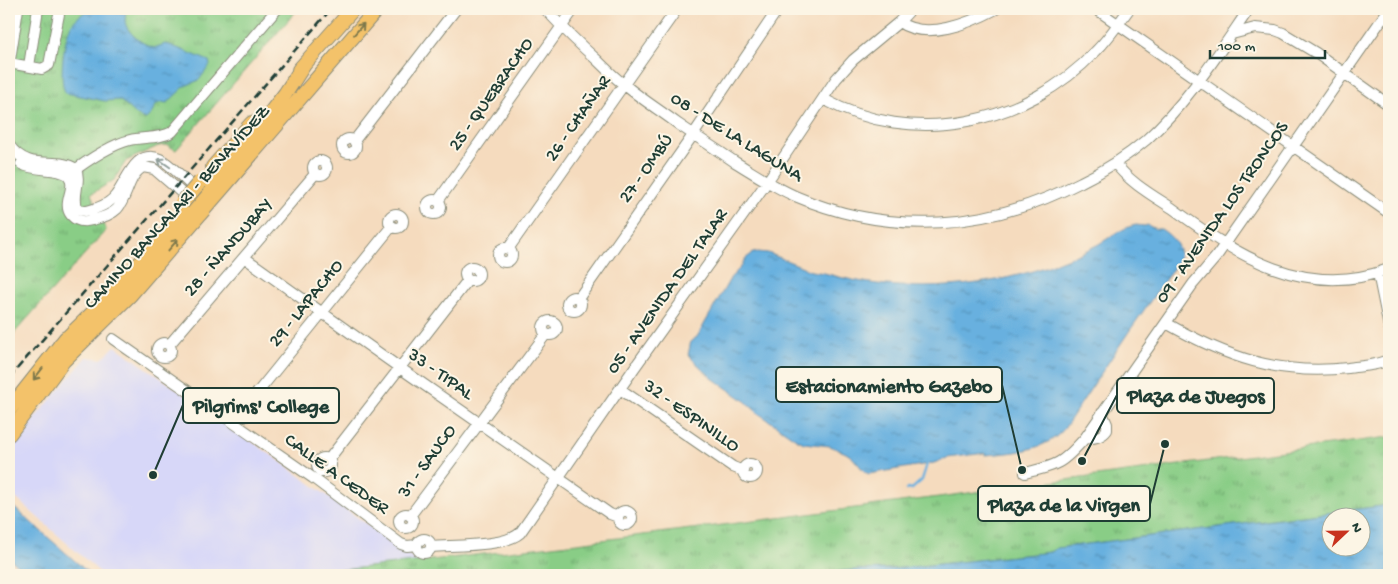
<svg xmlns="http://www.w3.org/2000/svg" width="1398" height="584" font-family="'Gochi Hand',sans-serif">
<defs>
<pattern id="grass-tufts" width="24" height="20" patternUnits="userSpaceOnUse" patternTransform="scale(1.25)"><rect width="24" height="20" fill="#89cd86"/><path d="M3 7l-1-3M5 7V3M7 7l1-3M15 17l-1-3M17 17v-4M19 17l1-3" fill="none" stroke="#6fa86e"/></pattern>
<pattern id="water-ripples" width="26" height="14" patternUnits="userSpaceOnUse" patternTransform="scale(1.25)"><rect width="26" height="14" fill="#67b0df"/><path d="M2 4q2-2 4 0t4 0M15 11q2-2 4 0t4 0" fill="none" stroke="#5490b6"/></pattern>
</defs>
<rect width="100%" height="100%" fill="#fcf5e5"/>
<filter id="ink" filterUnits="userSpaceOnUse"><feTurbulence type="fractalNoise" baseFrequency=".02" numOctaves="2"/><feDisplacementMap in="SourceGraphic" scale="10" xChannelSelector="R" yChannelSelector="G"/><feConvolveMatrix kernelMatrix="1 2 1 2 8 2 1 2 1" color-interpolation-filters="sRGB"/></filter>
<filter id="wash" filterUnits="userSpaceOnUse"><feTurbulence type="fractalNoise" baseFrequency=".0096" numOctaves="4" result="noise"/><feDisplacementMap in="SourceGraphic" scale="20" xChannelSelector="R" yChannelSelector="G"/><feGaussianBlur stdDeviation="1.12" result="paint"/><feColorMatrix in="noise" values="0 0 0 0 0 0 0 0 0 0 0 0 0 0 0 0 0 1.4 0 .05"/><feComposite in="paint" operator="in"/></filter>
<g filter="url(#wash)">
<rect width="100%" height="100%" fill="#f5dbbe"/>
<path fill="#d7d7f8" d="M115,346l159,111 145,105 -126,13h-190l-94,-83v-44l78,-91 15,2z"/>
<path fill="url(#grass-tufts)" stroke="#54855d" d="M9,9h289l-122,141 -9,-5 -9,1 -32,15 -12,19 -23,14 15,36 -97,109z
M1389,437v68l-332,43 -7,4 -16,2 -142,15 -40,1 -47,5h-512c366,-38 731,-90 1096,-138z"/>
<path fill="url(#water-ripples)" stroke="#43768a" fill-rule="evenodd" d="M89,9h37c0,4 -1,8 -1,12 1,12 19,24 29,27l11,-4 5,1 39,16 1,4 -11,15 -14,6 -18,17 -5,-1 -7,3 -3,8 -6,6c-11,-2 -18,-13 -27,-19l-14,1 -39,-8c-8,-10 -2,-53 4,-65 3,-8 12,-14 19,-19z
M1136,225l9,1 2,-1 9,4h5c11,7 21,17 18,31l-51,73 -64,96c-18,22 -52,24 -79,26v-2l-38,5 -13,5 -65,11 -4,-2 -13,-15 -6,-4 -16,-7 -26,-3 -8,-4 -38,-26 -13,-12 -33,-23 -24,-23 3,-14 6,-4 34,-60 10,-10 4,-8 8,-6 5,-1 10,1 35,14c7,6 16,4 25,7 69,20 153,16 220,-8 15,-6 31,-11 45,-19 15,-7 27,-19 43,-22z
M9,503l82,72h-62l-20,-17z
M1389,505v70h-584l47,-5 40,-1 142,-15 16,-2 7,-4zM1330,516h30v30h-30z"/>
<g fill="none" stroke-linecap="round" stroke-linejoin="round">
<path stroke="#67b0df" stroke-width="2.5" d="M906,490l1,-2 5,1 10,-9 5,-16"/>
</g>
</g>
<g filter="url(#ink)">
<g fill="none" stroke-linecap="round" stroke-linejoin="round">
<g stroke="#8a8c79" stroke-width="12">
<path id="minor" d="M545,9c17,18 34,35 52,51 9,9 19,19 29,26 17,14 35,25 52,38 19,13 38,25 57,38 20,12 39,25 60,34 96,41 194,34 286,-14 23,-11 45,-25 65,-42 41,-37 72,-86 103,-131
M1096,9l293,204
M899,22c27,19 71,1 97,-13
M1232,34l23,-6 20,2 8,3 33,20 73,52
M9,63l33,6 7,-4 11,-56
M9,66l9,-57
M29,66l9,-57
M823,99c90,49 203,26 273,-48 13,-13 23,-28 33,-42
M342 146a7 7 0 1 1 14 0a7 7 0 1 1-14 0Z
M354,141l102,-132
M9,145c21,29 47,10 67,24 6,13 -5,29 2,40 7,4 13,1 19,-1 8,-3 15,-7 19,-13 11,-14 19,-47 44,-36 11,5 29,25 39,34
M313 168a7 7 0 1 1 14 0a7 7 0 1 1-14 0Z
M1115,163c14,19 37,32 57,45 66,48 133,92 217,61
M21,164c16,8 35,3 47,11 10,12 -7,27 3,40 6,7 14,7 21,5 9,-2 19,-5 25,-11 11,-12 11,-34 26,-42l11,2 37,32
M68,175c16,-12 42,-30 62,-35 13,-3 30,-1 42,-8l105,-123
M427 207a7 7 0 1 1 14 0a7 7 0 1 1-14 0Z
M438,201l136,-192
M389 221a7 7 0 1 1 14 0a7 7 0 1 1-14 0Z
M498 255a7 7 0 1 1 14 0a7 7 0 1 1-14 0Z
M508,249l169,-240
M245,258l155,110 210,146 8,3
M465 274a7 7 0 1 1 14 0a7 7 0 1 1-14 0Z
M1378,273l11,54
M567 304a7 7 0 1 1 14 0a7 7 0 1 1-14 0Z
M578,299l115,-164 85,-126
M543 328a7 7 0 1 1 14 0a7 7 0 1 1-14 0Z
M1166,323c60,34 113,53 182,45 13,-2 30,-2 41,-9
M113,339l200,139 88,66 6,2 10,-1
M157 350a7 7 0 1 1 14 0a7 7 0 1 1-14 0Z
M169,345l146,-171
M620,389l113,78 10,4
M238 409a7 7 0 1 1 14 0a7 7 0 1 1-14 0Z
M249,403l143,-177
M1085,438l108,-154 23,-27 173,-248
M317 465a7 7 0 1 1 14 0a7 7 0 1 1-14 0Z
M329,459l139,-179
M743 471a7 7 0 1 1 14 0a7 7 0 1 1-14 0Z
M1025,473c33,-8 37,-9 60,-35 8,1 17,-1 22,-8v-6l-5,-11
M618 518a7 7 0 1 1 14 0a7 7 0 1 1-14 0Z
M399 521a7 7 0 1 1 14 0a7 7 0 1 1-14 0Z
M410,516l136,-182
M417 546a7 7 0 1 1 14 0a7 7 0 1 1-14 0Z
M431,547c23,-2 73,0 89,-14l115,-166 132,-185 69,-103 17,-19 46,-38 12,-13"/>
</g>
<g stroke="#8a8c79" stroke-width="16">
<path id="major" d="M299,70l54,-61
M213,167l39,-44
M60,345l54,-53 131,-146 40,-52 20,-31
M9,410l57,-72
M9,434l54,-73 67,-66 247,-286"/>
</g>
<use href="#minor" stroke="#fff" stroke-width="10"/>
<use href="#major" stroke="#f3c26a" stroke-width="14"/>
<path stroke="#1f3d34" stroke-width="2.5" stroke-dasharray="8 4" stroke-linecap="butt" d="M9,378l322,-369"/>
<g stroke="#8a8c79" stroke-width="16" stroke-linecap="butt">
<path id="major-bridge" d="M182,203l18,-21"/>
</g>
<use href="#major-bridge" stroke="#f3c26a" stroke-width="14"/>
</g>
<defs><path id="oneway-shaft" d="M-6 0H5M1.5-3L5.5 0L1.5 3" fill="none" stroke-width="1.6" stroke-linecap="round" stroke-linejoin="round" transform="scale(1.25)"/></defs>
<g stroke="#7e794c">
<use href="#oneway-shaft" transform="translate(359 29) rotate(-49)"/>
<use href="#oneway-shaft" transform="translate(173 245) rotate(-49)"/>
<use href="#oneway-shaft" transform="translate(38 374) rotate(128)"/>
</g>
<use stroke="#8f9e9a" href="#oneway-shaft" transform="translate(164 163) rotate(-145)"/>
</g>
<g text-anchor="middle" dominant-baseline="central" stroke-width="4" stroke-linejoin="round" paint-order="stroke">
<g font-size="19" fill="#1f3d34" stroke="#fcf5e5">
<text transform="translate(492 95) rotate(-55)">25 - QUEBRACHO</text>
<text transform="translate(579 119) rotate(-55)">26 - CHAÑAR</text>
<text transform="translate(736 138) rotate(32)">08 - DE LA LAGUNA</text>
<text transform="translate(647 169) rotate(-55)">27 - OMBÚ</text>
<text transform="translate(178 208) rotate(-48)">CAMINO BANCALARI - BENAVÍDEZ</text>
<text transform="translate(1223 213) rotate(-55)">09 - AVENIDA LOS TRONCOS</text>
<text transform="translate(229 248) rotate(-49)">28 - ÑANDUBAY</text>
<text transform="translate(668 292) rotate(-55)">05 - AVENIDA DEL TALAR</text>
<text transform="translate(307 304) rotate(-51)">29 - LAPACHO</text>
<text transform="translate(440 375) rotate(35)">33 - TIPAL</text>
<text transform="translate(691 417) rotate(35)">32 - ESPINILLO</text>
<text transform="translate(428 462) rotate(-54)">31 - SAUCO</text>
<text transform="translate(336 475) rotate(36)">CALLE A CEDER</text>
</g>
</g>
<path fill="none" stroke="#1f3d34" stroke-width="2" d="M1022 470L1002 385M1082 461L1117 395M153 475L183 405M1165 444L1150 504"/>
<g fill="#1f3d34" stroke="#fcf5e5" stroke-width="2">
<circle cx="1022" cy="470" r="5"/>
<circle cx="1082" cy="461" r="5"/>
<circle cx="153" cy="475" r="5"/>
<circle cx="1165" cy="444" r="5"/>
</g>
<g fill="#fcf5e5" stroke="#1f3d34" stroke-width="2">
<rect x="776" y="367" width="226" height="35" rx="5"/>
<rect x="1117" y="378" width="157" height="35" rx="5"/>
<rect x="183" y="388" width="156" height="35" rx="5"/>
<rect x="978" y="486" width="172" height="35" rx="5"/>
</g>
<g font-size="20" text-anchor="middle" font-weight="bold" fill="#1f3d34">
<text x="889" y="392">Estacionamiento Gazebo</text>
<text x="1196" y="402">Plaza de Juegos</text>
<text x="261" y="412">Pilgrims' College</text>
<text x="1064" y="511">Plaza de la Virgen</text>
</g>
<rect width="1398" height="584" fill="none" stroke="#fcf5e5" stroke-width="30"/>
<g transform="translate(1346 532) rotate(68)"><circle r="24" fill="#fcf5e5" stroke="#a4ab9e"/>
<path d="M0-4L9 19L0 12L-9 19Z" fill="#c8321e"/>
<text y="-8" font-size="14" font-weight="bold" text-anchor="middle" fill="#1f3d34">N</text>
</g>
<path d="M1210 50v8h115v-8" fill="none" stroke="#1f3d34" stroke-width="2.5"/>
<text x="1218" y="50" font-size="15" fill="#1f3d34" stroke="#fcf5e5" stroke-width="4" paint-order="stroke">100 m</text>
</svg>
